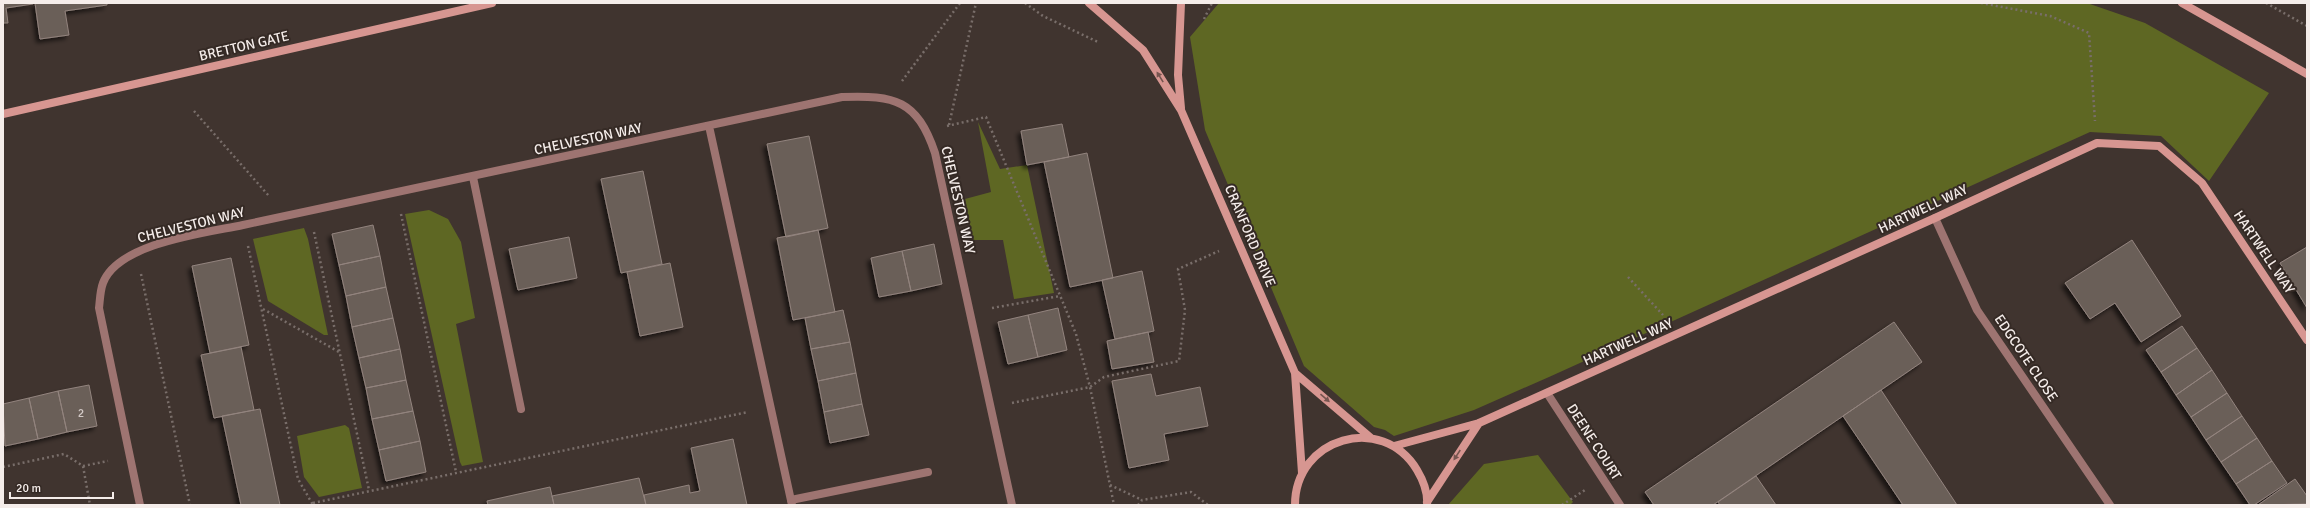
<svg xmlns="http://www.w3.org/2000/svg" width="2310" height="508" font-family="Signika,sans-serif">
<defs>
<filter id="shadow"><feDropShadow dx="-3.5" dy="3.5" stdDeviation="2" flood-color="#0009"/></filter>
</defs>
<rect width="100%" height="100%" fill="#40342f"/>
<path fill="#5e6723" d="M1219,3h868l58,20 124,70 -60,88 -48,-45 -71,-4 -541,245 -75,33 -80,26 -9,-6 -11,-3 -70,-61 -99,-236 -15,-93z
M978,122l22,47 27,-4 27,128 -40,6 -11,-59h-30l-8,-41 26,-7z
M429,210l19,9 13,23 14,76 -19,6 27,138 -21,4 -2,-4 -55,-248z
M304,228l4,11 20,96h-4l-56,-34 -15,-62z
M345,425l4,3 13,60 -43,9 -15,-20 -7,-41z
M1538,455l35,47 -3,3h-122l36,-41z"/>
<path fill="#6b5e58" stroke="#92847e" filter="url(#shadow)" d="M3,3h30v1l-27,4 2,15h-5z
M35,3h72v2l-42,6 4,24 -29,4z
M1062,124l7,33 -42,8 -6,-34z
M809,136l19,92 -42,9 -19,-93z
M1087,153l26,125 -43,9 -26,-125z
M643,171l19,93 -41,9 -20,-94z
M373,225l7,31 -41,9 -7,-31z
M818,230l17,82 -42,8 -16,-82z
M569,237l8,41 -59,12 -9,-41z
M2132,240l49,76 -40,26 -26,-39 -25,16 -25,-36z
M934,244l8,40 -31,7 -9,-40z
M2307,247v61l-27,-45z
M902,251l9,40 -32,6 -8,-39z
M380,256l6,31 -40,9 -7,-31z
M231,258l18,87 -39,8 -18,-87z
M670,263l13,64 -43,9 -13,-64z
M1142,271l12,60 -39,8 -13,-59z
M386,287l7,31 -41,9 -6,-31z
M1058,308l9,42 -29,7 -10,-42z
M843,310l7,32 -39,7 -6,-31z
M1028,315l10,42 -30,7 -10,-42z
M393,318l7,31 -41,9 -7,-31z
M1894,322l28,40 -209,143h-59l-9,-13z
M2182,326l15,22 -36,24 -15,-22z
M1148,332l6,30 -42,7 -5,-28z
M850,342l6,31 -38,8 -7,-32z
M241,347l13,63 -40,8 -13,-63z
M2197,348l15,22 -36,25 -15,-23z
M400,349l6,31 -40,8 -7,-30z
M2212,370l15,23 -36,24 -15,-22z
M856,373l6,31 -38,8 -6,-31z
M1151,374l5,22 44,-9 8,39 -44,8 5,26 -40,8 -17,-87z
M406,380l7,31 -41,8 -6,-31z
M89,385l8,41 -30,6 -9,-41z
M1881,390l76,115h-54l-60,-89z
M58,391l9,41 -29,7 -9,-41z
M2227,393l15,23 -36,24 -15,-23z
M29,398l9,41 -33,7 -2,-42z
M862,404l7,31 -39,8 -6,-31z
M260,409l20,96h-39l-19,-89z
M413,411l7,30 -41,9 -7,-31z
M2242,416l15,22 -36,24 -15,-22z
M2257,438l15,23 -36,23 -15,-22z
M733,439l14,66h-101l-2,-10 45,-10 1,8 10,-2 -9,-43z
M420,441l6,31 -40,9 -7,-31z
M2272,461l15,22 -33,22h-4l-14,-21z
M1756,476l20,29h-56l-2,-3z
M639,478l7,27h-92l-2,-9z
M2295,479l12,17v8l-49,1z
M550,487l4,18h-66l-1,-4z"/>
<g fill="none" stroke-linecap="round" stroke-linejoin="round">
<path stroke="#796e6a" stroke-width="2.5" stroke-dasharray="2 3" stroke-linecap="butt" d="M1025,3l18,13 55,26
M1981,3l69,13 39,17 6,88
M2266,3l41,23
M1204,19l8,-16
M902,81l58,-78
M194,111l75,85
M949,125l27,-122
M947,126l39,-9 90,217 14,53 24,118
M401,214l55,258
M314,232l55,258
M248,246l50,233 15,26
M141,274l49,231
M1628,277l35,38
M992,308l68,-12
M263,309l76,43
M1012,403l78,-16 14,-10 75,-16 6,-51 -7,-41 41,-18
M83,466l25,-5
M3,467l61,-13 19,12 7,39
M1110,485l32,15
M313,503l435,-91
M1138,505l4,-5 49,-8 17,13
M1562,505l23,-15"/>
<path stroke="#9e7471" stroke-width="8" d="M791,500l137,-28"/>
<path stroke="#9e7471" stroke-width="8" d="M709,126l83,379
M473,177l48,232
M1935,218l42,92 133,195
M1547,393l73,112
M140,505l-41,-197c1,-8 1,-17 4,-25 15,-40 102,-50 140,-58l599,-128c53,-2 75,3 93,56l77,352"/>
<path stroke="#d79691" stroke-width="8" d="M1089,3l54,47 38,60 114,263 7,100
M1181,3l-3,72 3,33
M2182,3l125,71
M3,114l489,-111
M1295,373l76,65
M1394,446l85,-23 456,-205 162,-75 62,3 43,37 105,157
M1427,502l52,-79
M1295,505c0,-67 87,-93 122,-35 6,10 11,23 10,35"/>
</g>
<defs><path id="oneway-solid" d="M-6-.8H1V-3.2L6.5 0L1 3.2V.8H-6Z"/></defs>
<g fill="#765550">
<use href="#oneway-solid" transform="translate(1160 77) rotate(-122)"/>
<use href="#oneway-solid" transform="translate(1325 398) rotate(41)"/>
<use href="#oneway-solid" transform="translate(1457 455) rotate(123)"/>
</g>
<g text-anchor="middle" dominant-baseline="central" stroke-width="4" stroke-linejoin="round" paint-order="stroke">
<g font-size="12" fill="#d2c9c6">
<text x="81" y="413">2</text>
</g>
<g font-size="14" fill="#f5edea" stroke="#352a25">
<text transform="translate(244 46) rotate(-13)">BRETTON GATE</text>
<text transform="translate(588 139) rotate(-12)">CHELVESTON WAY</text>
<text transform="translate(958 200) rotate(77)">CHELVESTON WAY</text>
<text transform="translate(1923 209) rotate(-25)">HARTWELL WAY</text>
<text transform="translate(191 225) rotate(-14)">CHELVESTON WAY</text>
<text transform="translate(1250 236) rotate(67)">CRANFORD DRIVE</text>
<text transform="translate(2264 252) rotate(56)">HARTWELL WAY</text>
<text transform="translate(1628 342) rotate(-24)">HARTWELL WAY</text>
<text transform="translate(2026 358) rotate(56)">EDGCOTE CLOSE</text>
<text transform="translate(1594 442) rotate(57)">DEENE COURT</text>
</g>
</g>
<rect width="2310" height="508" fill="none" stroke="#f5edea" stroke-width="8"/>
<path d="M10 492v6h103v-6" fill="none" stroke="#f5edea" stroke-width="2"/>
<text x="16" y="492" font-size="12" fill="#f5edea" stroke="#352a25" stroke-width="3" paint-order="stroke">20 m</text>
</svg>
